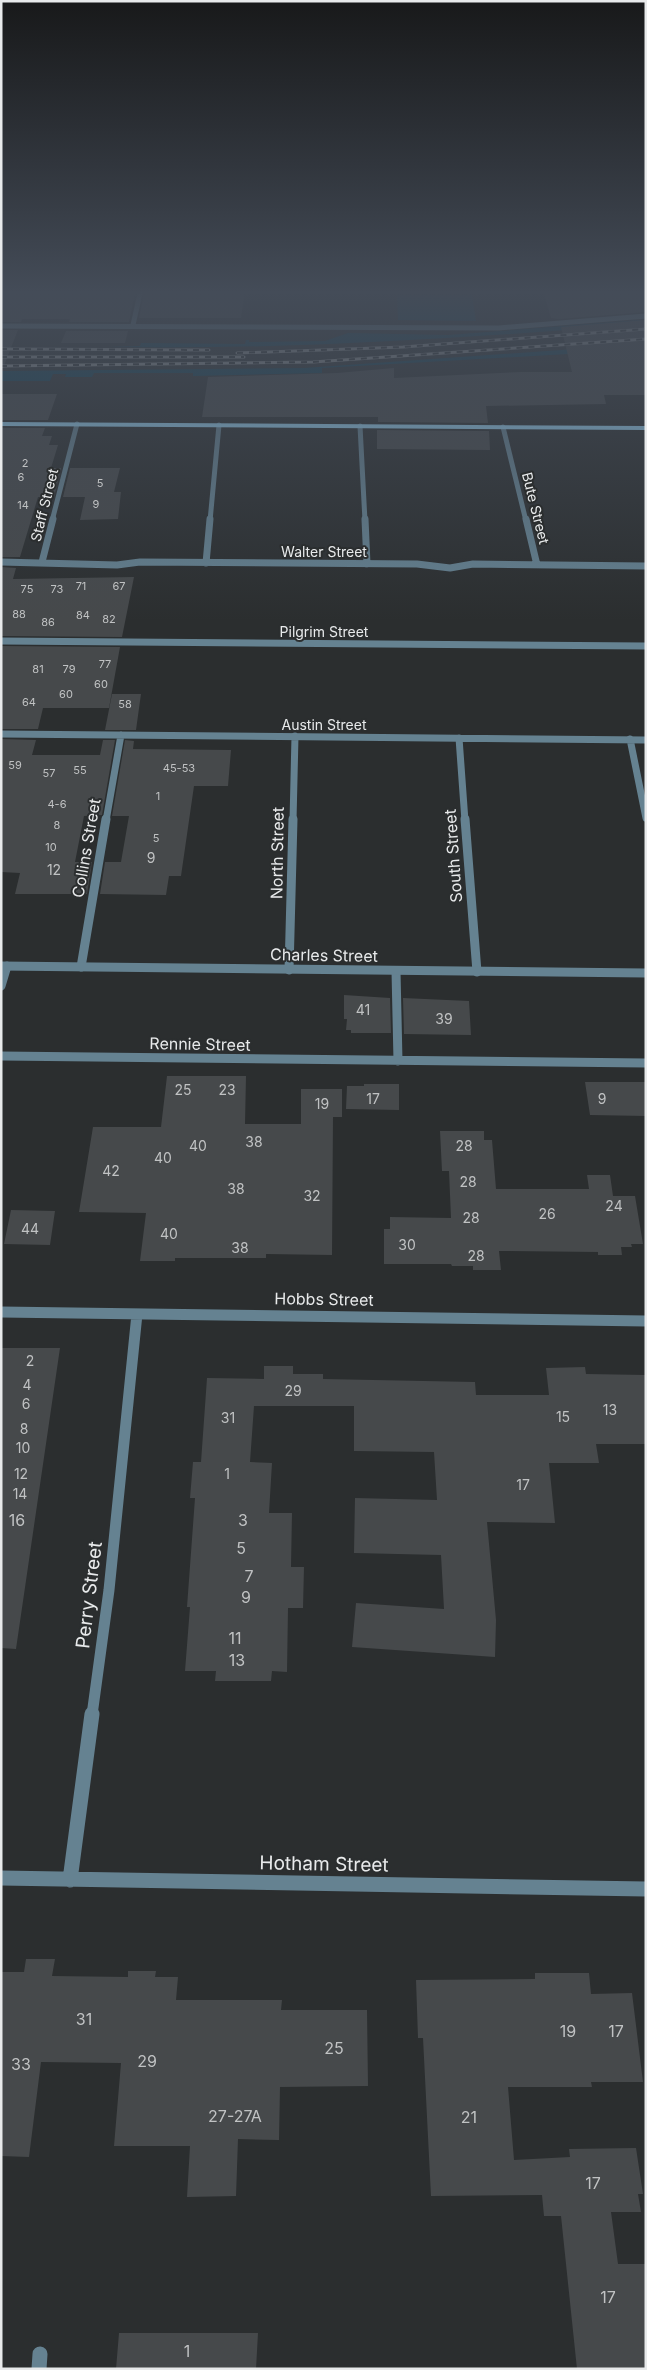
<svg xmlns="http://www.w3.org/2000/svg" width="647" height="2370" font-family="Inter,sans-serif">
<rect width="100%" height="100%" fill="#2b2e2f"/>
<path fill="#0d4157" d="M397,295h75l4,26 -78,-1z
M639,320l7,1v3c-180,14 -358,26 -538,23l32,-1 1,-3 104,1 1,-4h3v2l76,-1 23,-8 100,2z
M646,344l-61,9 -263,15v5l-129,3v-3h-99l-2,4h-27l1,-3h-13l-3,7h-49v-10l303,-3z"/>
<path fill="#46494b" d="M1,289h135l-7,33h-60l1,-3h-48l-1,3h-20z
M145,289l100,1 -4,28h-102z
M646,293v19l-87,7 -8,-1 -7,-24z
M646,320v75h-42l2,9 -120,2 2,17 -110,-1v-5h-176l6,-40 129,-4 57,-5v10l127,-6h51l-11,-45z
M1,330h17l-15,38h-2z
M66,331h62l-3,12h-64z
M1,394h56l-9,26h-47z
M1,428h44l-3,8h10l-3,9h9l-7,23h10l-7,29h-16l-18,60h-19z
M377,430l112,1 1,19 -113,-1z
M70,468h50l-6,24h7l-3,27 -38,1 5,-23h-22z
M1,567l15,1 -3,11 121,-2 -12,60 -121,-1z
M1,646l119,1 -11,61h-66l-5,21h-37z
M112,694h29l-5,36h-31z
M1,739l35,1 -4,15h68l3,-15h12l-13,75 -18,1 -9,46h17l-5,32h-72l5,-21 -19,-1z
M125,740l9,1 -1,8 98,1 -3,36h-34l-13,90h-12l-3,19 -66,-1 5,-32h16l8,-46h-17z
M344,995l46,3 1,35h-40v-3h-5l1,-11h-3z
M403,998l66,3 2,34 -67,-1z
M167,1076h79l-1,48h56v-35h41v28h-9l-1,138 -66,-1v4h-91v3h-35l6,-48 -67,-1 14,-85h68z
M585,1082h61v34l-56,-1z
M364,1084h35v26l-53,-1 1,-23h17z
M440,1131h44v9h8l4,49h93l-2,-14h23l3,21h22l8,48h-12l1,3h-11l1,8h-24v-3l-99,-1 2,19h-28v-4h-21l-1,-2h-67v-35h6v-12l61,1 -2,-47h-7z
M11,1210l44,1 -5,34 -46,-1z
M1,1348h59l-44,301 -15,-1z
M264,1366h29v8h30v5l152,3 1,13h73l-3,-27 39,-1 1,7 60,1v69h-50l3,19h-50l6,60 -68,-1 9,98 -1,37 -143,-10 4,-44 88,6 -3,-54 -87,-2 1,-55 82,2 -3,-48 -80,-1v-45h-100l-4,56 22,1 -3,50h23l-1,54h13l-1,41h-15l-1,64 -15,-1 -1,10h-56l1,-10h-31l5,-64h-3l8,-109h-5l3,-36h8l6,-84 57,1z
M26,1959h29l-3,17 76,1v-6h28l-1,6h23l-2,23h106l-1,10h86l1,76 -88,1 -1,53 -41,-1 -2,57 -49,1 3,-51h-76l7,-83 -80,-1 -12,95 -28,-1v-184h23z
M535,1973h54l2,21 41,-1 11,89h-52l1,5h-84l6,73 56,-3 -1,-8 67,-1 7,46h-5l3,18h-30l7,52h28v105h-69l-16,-153h-17l-2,-21 -111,1 -8,-158h-5l-2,-58 119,-1z
M119,2333h139l-2,36h-140z"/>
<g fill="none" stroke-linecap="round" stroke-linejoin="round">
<path stroke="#658291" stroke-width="5" d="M133,325l8,-36
M1,326l498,2 147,-12
M360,426l5,95
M503,427l23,94
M52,521l25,-97
M210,521l9,-96"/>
<path stroke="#658291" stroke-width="7" d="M365,519l2,45
M526,519l11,46
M1,562l116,3 23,-3 277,2 33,4 23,-4 173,2
M42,562l11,-43
M206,563l4,-44
M1,734l645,6
M459,738l6,83
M630,739l16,79
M106,821l15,-86
M293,821l2,-85"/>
<path stroke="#658291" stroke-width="9" d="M465,819l12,153
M81,967l25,-148
M289,970l4,-151
M396,971l2,90
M1,986l6,-20
M1,1056l645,7"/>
<path stroke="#658291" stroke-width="11" d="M1,1312l645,9
M92,1715l17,-125 28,-276"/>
<path stroke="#658291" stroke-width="15" d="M1,1878l645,11
M70,1880l22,-166
M39,2369l1,-15"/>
<path stroke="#658291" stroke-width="7" d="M1,641l645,5"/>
<path stroke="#658291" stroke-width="9" d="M1,966l645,7"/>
<path fill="#9ad7f7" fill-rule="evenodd" d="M1,422l645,4v4l-645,-4z"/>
<g stroke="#a0a3a4" stroke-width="3">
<path id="rail" d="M1,349l208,1
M237,353l166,-6 243,-18
M1,357h243
M1,366l312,-4 333,-23"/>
</g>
<use href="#rail" stroke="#2b2e2f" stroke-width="2" stroke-dasharray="6" stroke-linecap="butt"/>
</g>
<linearGradient id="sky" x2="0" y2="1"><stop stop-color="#18191a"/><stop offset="0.47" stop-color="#444c58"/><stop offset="1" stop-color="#444c58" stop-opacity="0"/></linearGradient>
<rect width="647" height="621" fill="url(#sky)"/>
<g text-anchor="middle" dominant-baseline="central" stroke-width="4" stroke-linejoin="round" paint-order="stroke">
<g font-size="11" fill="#c0c2c3">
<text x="25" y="463">2</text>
<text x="21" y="477">6</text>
<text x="100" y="483">5</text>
<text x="96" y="504">9</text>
<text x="23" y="505">14</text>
<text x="81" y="586">71</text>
<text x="119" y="586">67</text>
<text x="27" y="589">75</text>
<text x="57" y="589">73</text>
<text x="19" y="614">88</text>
<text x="83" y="615">84</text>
<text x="109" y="619">82</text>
<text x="48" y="622">86</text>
<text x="105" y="664">77</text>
<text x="38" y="669">81</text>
<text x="69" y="669">79</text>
<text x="101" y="684">60</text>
<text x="66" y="694">60</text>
<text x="29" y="702">64</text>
<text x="125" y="704">58</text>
<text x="15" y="765">59</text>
<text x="179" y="768">45-53</text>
<text x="80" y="770">55</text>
<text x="49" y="773">57</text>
<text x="158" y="796">1</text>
<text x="57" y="804">4-6</text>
<text x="57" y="825">8</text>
<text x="156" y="838">5</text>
<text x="51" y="847">10</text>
</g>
<g font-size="14" fill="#e8eaeb" stroke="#2b2e2f">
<text transform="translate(44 505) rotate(-76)">Staff Street</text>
<text transform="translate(536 508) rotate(76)">Bute Street</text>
<text x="324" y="551">Walter Street</text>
<text x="324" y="631">Pilgrim Street</text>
<text x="324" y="724">Austin Street</text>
</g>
<g font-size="14" fill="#c0c2c3">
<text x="151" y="857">9</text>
<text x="54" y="869">12</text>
<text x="363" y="1009">41</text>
<text x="444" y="1018">39</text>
<text x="183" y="1089">25</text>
<text x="227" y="1089">23</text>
<text x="373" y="1098">17</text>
<text x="602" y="1098">9</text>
<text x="322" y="1103">19</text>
<text x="254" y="1141">38</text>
<text x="198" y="1145">40</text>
<text x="464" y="1145">28</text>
<text x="163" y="1157">40</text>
<text x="111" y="1170">42</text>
<text x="468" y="1181">28</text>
<text x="236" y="1188">38</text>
<text x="312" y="1195">32</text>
<text x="614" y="1205">24</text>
<text x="547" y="1213">26</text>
<text x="471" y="1217">28</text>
<text x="30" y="1228">44</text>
<text x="169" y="1233">40</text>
<text x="407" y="1244">30</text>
<text x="240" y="1247">38</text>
<text x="476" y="1255">28</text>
<text x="30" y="1360">2</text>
<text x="27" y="1384">4</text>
<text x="293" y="1390">29</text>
<text x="26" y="1403">6</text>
<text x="610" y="1409">13</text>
<text x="563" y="1416">15</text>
<text x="228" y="1417">31</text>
<text x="24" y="1428">8</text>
<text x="23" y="1447">10</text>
<text x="21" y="1473">12</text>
<text x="227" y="1473">1</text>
<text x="523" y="1484">17</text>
<text x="20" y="1493">14</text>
</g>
<g font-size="16" fill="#e8eaeb" stroke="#2b2e2f">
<text transform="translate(86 848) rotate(-80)">Collins Street</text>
<text transform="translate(277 853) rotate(-89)">North Street</text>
<text transform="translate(453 856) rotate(-94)">South Street</text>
<text transform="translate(324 955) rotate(1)">Charles Street</text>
<text transform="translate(200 1044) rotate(1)">Rennie Street</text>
<text transform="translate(324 1299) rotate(1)">Hobbs Street</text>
</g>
<g font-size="16" fill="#c0c2c3">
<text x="17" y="1520">16</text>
<text x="243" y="1520">3</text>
<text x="241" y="1548">5</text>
<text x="249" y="1576">7</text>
<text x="246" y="1597">9</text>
<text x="235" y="1638">11</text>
<text x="237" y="1660">13</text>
<text x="84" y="2019">31</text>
<text x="568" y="2031">19</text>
<text x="616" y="2031">17</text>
<text x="334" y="2048">25</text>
<text x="147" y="2061">29</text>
<text x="21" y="2064">33</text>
<text x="235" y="2116">27-27A</text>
<text x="469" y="2117">21</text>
<text x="593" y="2183">17</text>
<text x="608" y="2297">17</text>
<text x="187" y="2351">1</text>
</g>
<g font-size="19" fill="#e8eaeb" stroke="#2b2e2f">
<text transform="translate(89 1595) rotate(-83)">Perry Street</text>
<text transform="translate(324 1864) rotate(1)">Hotham Street</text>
</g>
</g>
<rect width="647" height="2370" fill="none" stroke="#e8eaeb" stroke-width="5"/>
</svg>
